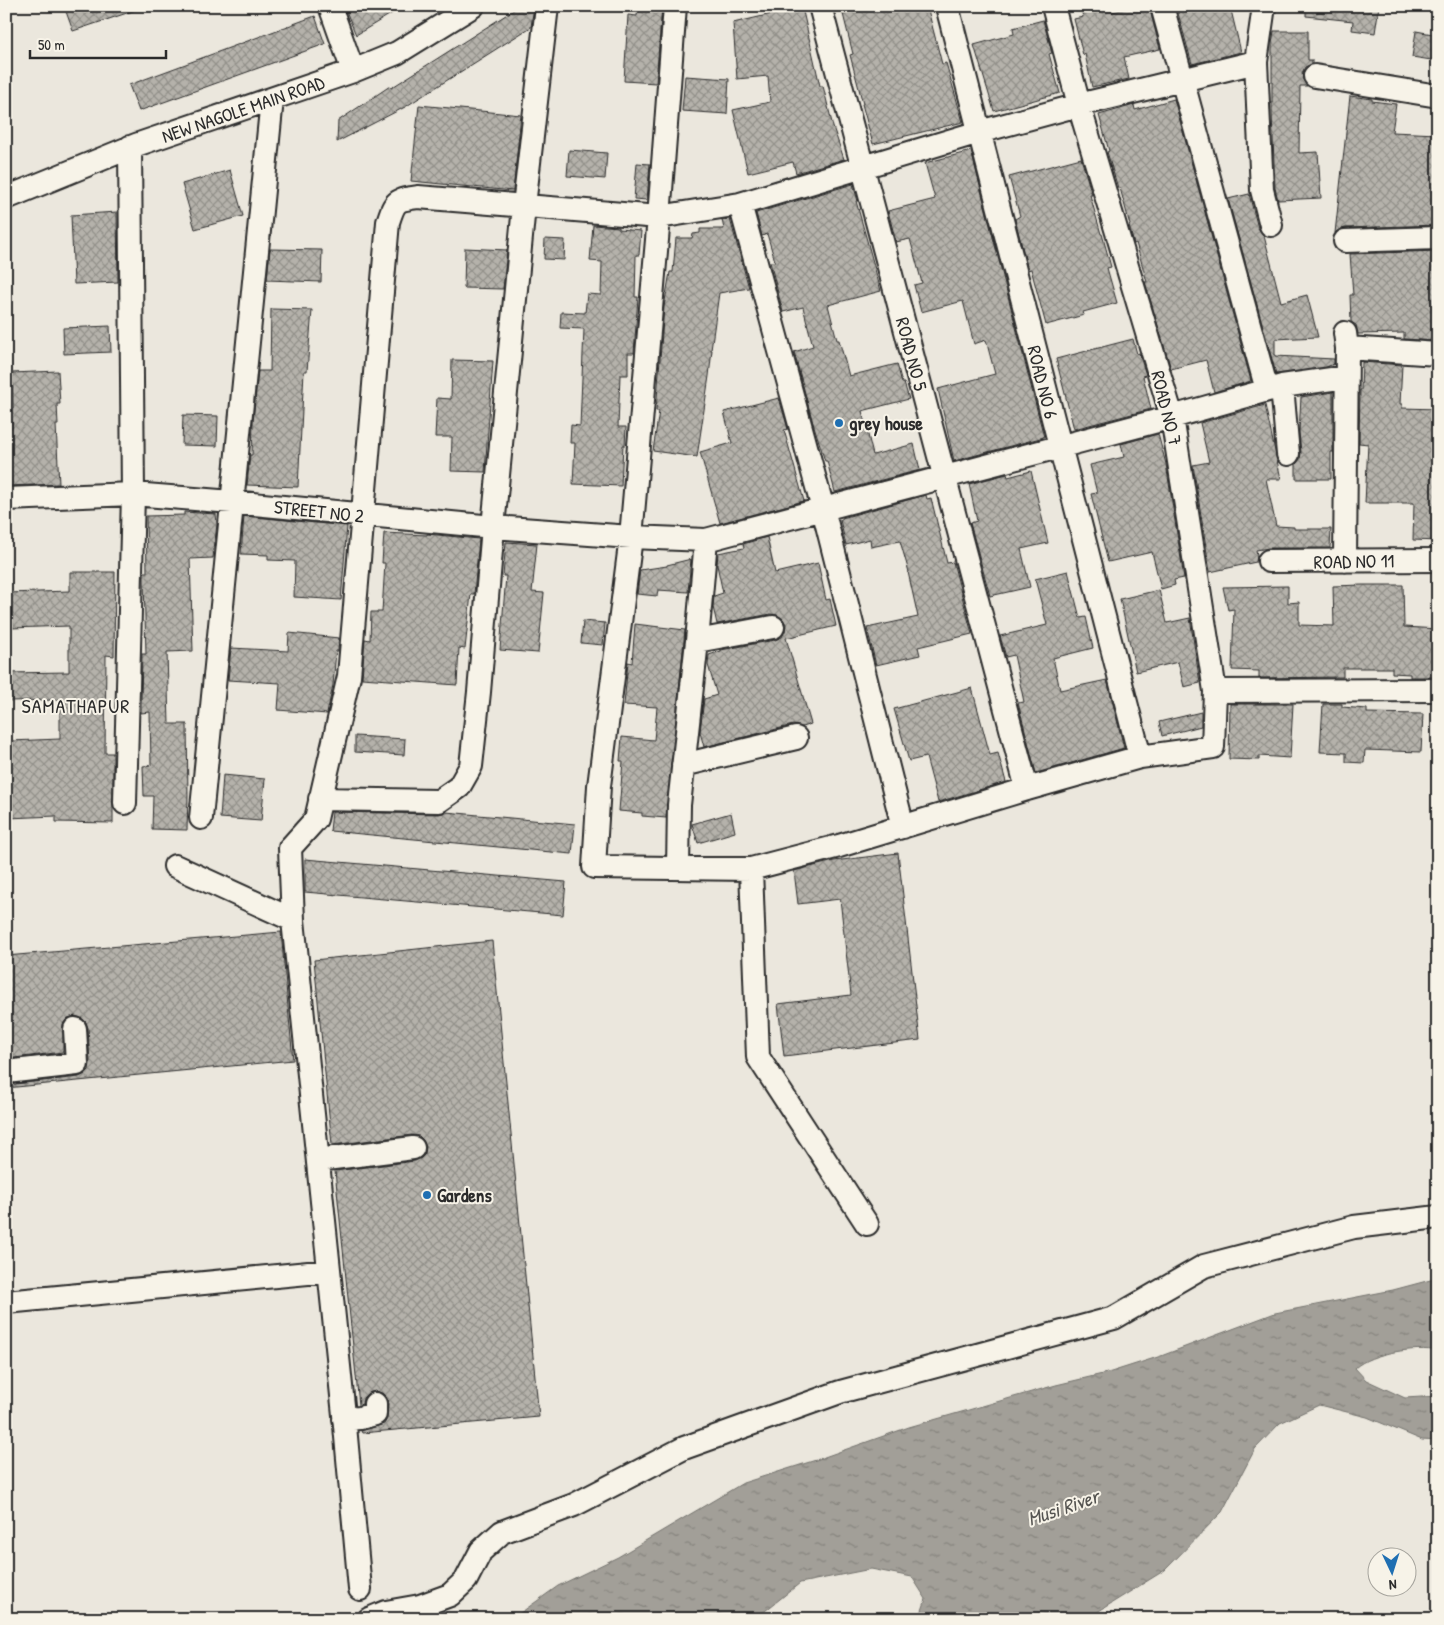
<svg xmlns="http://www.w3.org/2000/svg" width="1444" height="1625" font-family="'Patrick Hand',sans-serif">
<defs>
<pattern id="water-ripples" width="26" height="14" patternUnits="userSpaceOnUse" patternTransform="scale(1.25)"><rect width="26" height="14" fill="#a29f98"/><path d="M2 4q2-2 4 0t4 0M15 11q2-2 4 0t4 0" fill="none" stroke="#84827c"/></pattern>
<pattern id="building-cross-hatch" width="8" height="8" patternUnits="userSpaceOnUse" patternTransform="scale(1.25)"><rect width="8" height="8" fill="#b5b2ab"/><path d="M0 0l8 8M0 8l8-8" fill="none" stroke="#93918b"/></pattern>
</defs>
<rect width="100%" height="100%" fill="#ebe7dd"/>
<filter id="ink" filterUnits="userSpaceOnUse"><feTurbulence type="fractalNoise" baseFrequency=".02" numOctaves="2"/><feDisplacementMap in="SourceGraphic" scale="10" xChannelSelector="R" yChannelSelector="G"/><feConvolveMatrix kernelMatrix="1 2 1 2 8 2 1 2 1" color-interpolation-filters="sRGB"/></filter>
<g filter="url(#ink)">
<path fill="url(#water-ripples)" stroke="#72716c" d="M1438,1278v73c-22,-5 -67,2 -83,17l11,12 39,18 33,-2v45l-16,-1 -55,-23 -48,-12 -39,18 -25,26 -33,63 -57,58 -79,49h-167l7,-20 -14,-22 -41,-8 -71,14 -45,36h-243l46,-33 60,-29 125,-74 73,-23 93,-33 147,-42 55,-13 50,-16 114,-43 118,-23z"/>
<path fill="url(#building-cross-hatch)" stroke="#2b2b2b" d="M64,6h75v3l-66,22z
M354,6h50l-48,29 -10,-24z
M520,6h14l-3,21 -126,80 -68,35 1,-21 52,-35 1,2z
M638,6h24l-6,77 -32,-2 4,-66 9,1z
M841,6h86l15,58 4,-1 17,59 -90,22 -11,-40h1l-13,-49 3,-1z
M1080,6h29l1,4h2v2l29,-6h8l11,43 -36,8 5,22 -37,8 -7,-33 -2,1 -9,-36 9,-2z
M1176,6h54l11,46 -49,12z
M1306,6h73l-4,27 -23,-3 1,-9 -47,-5z
M802,7l18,79h3l10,41 11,32 -48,14 -3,-11 -45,11 -15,-63 37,-8 -2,-26 -31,3 -4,-56z
M315,16l10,28 -186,67 -10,-26z
M1043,20l9,33 -3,1 11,39 -66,18 -20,-66 40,-11 -1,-6z
M1274,31h34v29h4v4l-7,3 -3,6 1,7 4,6h-7l-1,67 19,-1 3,46 -43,2 -3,-12 -3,-75v-69z
M1416,31l22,4v26l-26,-4z
M685,76l44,3 -2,35 -45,-3z
M1350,96l22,3v2l24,3 -4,28 46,2v91l-93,3 -6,2 -4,3z
M1174,99l77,282 -37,11 -8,-32 -35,9 -26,-87h2l-11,-39 -2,1 -5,-18 1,-1 -10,-37h-2l-11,-36 2,-1 -10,-36 35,-10 1,5z
M419,105l102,10 -8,76 -102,-10z
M569,150l38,3 -2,26 -38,-3z
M971,151l73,286 -90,24 -16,-72 57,-15 -9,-34 -12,4 -11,-43 -42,11 -7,-27 8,-2 -12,-44 -14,3 -8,-31 47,-12 -10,-36z
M1081,158l11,37h-2l11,39h1l9,33 -4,1 10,35 -34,9 1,3 -38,10 -15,-56 -3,1 -13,-51 5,-3 -11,-39z
M637,163l13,1 -3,36 -13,-1z
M230,170l13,46 -48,13 -13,-45z
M853,184l5,17h-2l25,90 -53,14 9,35h2l10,36 48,-12 5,19h2l5,16 -47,12 11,44 41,-11 6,26 -85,22 -8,-31h-2l-12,-38 -19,-71 19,-6 -10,-39 -20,5 -13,-50 5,-1 -8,-27 -5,2 -6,-23z
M1249,194l9,34 6,8 17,66 26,-7 11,42 -43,2v17l59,3v5l-8,3 -50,7 -48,-175z
M117,212l1,70 -44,2 -3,-69z
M730,219l19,69 -30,5 -8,57h1l-3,26 -12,81 -44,-6 6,-40h-3l8,-104 6,-35h3l3,-34h16l1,-4 7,-1v-4h24l-2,-9z
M593,225l26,2v2l22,2 -2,24h-3l-1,42h3l-4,56h-6v22h-8l-2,52h8l-1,18h-2l-2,41 -48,-2 2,-41h-5l1,-18 9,1 4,-97 -24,-1 1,-16 24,1 2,-19 14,1 1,-33 -12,-1z
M545,239l20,1 -1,20 -20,-1z
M465,248l42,2 -4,39 -39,-1z
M270,249l52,1 -1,32 -54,-2z
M1438,251v90l-34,-2v-6l-46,1 -2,-9 -5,-3 -1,-27h3l-3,-41z
M271,309l41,1 -5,61h-3l-6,116 -51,-2 3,-30h2l1,-34 5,-50h12z
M110,326l1,26 -47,2 -1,-26z
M1133,339l4,15 2,-1 7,22 -3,1 8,33 -77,20 -18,-70z
M452,360l41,1 -8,111 -34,-1 1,-34h-17l2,-39 14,1z
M1362,362l40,3 -2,39h2v4l36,1v132l-25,-1 1,-37h-49l3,-59 -9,-1 1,-53h1z
M58,371l2,33h-3l1,21h-2l3,59 -52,2 -1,-58h6l-1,-20h2l-1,-35z
M1333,392v60h-2v27h-35v-15l4,-5 1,-6 -2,-21 2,-35z
M779,398l9,31 -4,1 20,71 -84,22 -20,-71 32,-9 -8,-31z
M1265,405l16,74h-15l10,47 18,1v2h37l-1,19h-61l-13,2 1,5 -1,7 -46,10 -17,-107 16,-3 -9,-39z
M183,415l35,1 -1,30 -35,-1z
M1158,434l8,30 18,114 -10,2 1,5 -14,4 -9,-37 -44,10 -17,-68 6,-1 -7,-28 34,-8 -3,-13z
M1031,471l17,72 -27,6 9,38 -40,9 -20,-73 7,-2 -8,-37 38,-10 1,3z
M926,495l1,4 4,-1 16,65 6,-1 19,72 -54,13 2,8 -44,10 -9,-37 51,-11 -10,-45h1l-9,-31 -29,6 -1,-8 -24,6 -6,-25h2v-2z
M184,512l32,2 1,10 -4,34 -23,1 3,92 -26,1 2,72h18l1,73 -1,33 -35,-1 1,-33h-9l-1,-30 8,-1 -1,-53 -9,1v-10l1,-49h4l-2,-74v-8h3l-1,-56 38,-1z
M244,516l103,10 -6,74 -47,-3 1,-36 -27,-1v-5l-27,-1z
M384,533l43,2v-1l52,5 -5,55h-3l-6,55 -6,-1 -2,37 -95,-7 3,-39 5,1 1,-28h11l3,-49h-3z
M767,537l8,36 43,-10 8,37 4,-1 6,27 -50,12 25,86 -9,3 -9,-2 -89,22 -4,-15 4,-33 13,-4 -9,-30 1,-10 12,-4v-1l54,-10 7,-3 3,-6 1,-7 -3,-5 -6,-4 -6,-1 -54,10 -4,-17 1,-11 9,-3 -6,-28 1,-12 26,-5 -1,-4z
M506,542l31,2 -5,48 12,1 -6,60 -38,-3 6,-74h-3z
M691,559l-3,33 -30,-2 -1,6 -20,-2 3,-24 27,-4v-1z
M1068,571l12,47 6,-1 7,31 -40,10 7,32 47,-10 17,68 -88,25 -18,-70 6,-1 -10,-47 -8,2 -6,-21 47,-11 -12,-46z
M70,572h45l-1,84 -8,-1 -1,98h8v70l-57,-1v-6l-48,2 -2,-37h3l1,-40 50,-2v-39l-54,1v-28l63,-1v-46l-58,2 -1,-18h-3v-17l63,-2z
M1362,585h41l1,42 34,2v48h-28v-3l-18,-1v-5h-49v9l-84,1v-7l-27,-1 2,-61 -6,1 -5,-23 65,-1v17l11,-1v23l35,1 -1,-40z
M1159,590l8,33 23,-5 10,65 -16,4 -6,-25 -42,10 -16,-73z
M583,621l22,2 -2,22 -22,-2z
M635,624l50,6 -19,188 -24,-2v-3l-23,-2 4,-50h-3l2,-24 32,3 3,-33 -33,-2 4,-43 4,1z
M289,633l50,5 -1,13h-2l-3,34 -6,29 -49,-4 2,-27 -52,-3 3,-32 57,3z
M972,688l18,67 8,-2 8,29 -68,20 -12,-45 -17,4 -15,-52z
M1230,704h63l-3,54 -31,-2v4l-30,-1z
M1323,704h19v3l25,2v4l56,1 -2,38 -56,-2 -1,13 -18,-1v-9l-26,-1z
M1201,712v14l-39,10 -3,-14z
M355,736l50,3 -1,16 -49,-3z
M223,775l42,4 -4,42 -41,-3z
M332,812l107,2 7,-2 129,12 -3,30 -242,-23z
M731,813l4,19 -37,11 -6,-19z
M898,853l22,187 -136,16 -6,-52 73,-9 -11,-96 -42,5 -4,-33 40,-10z
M305,859l261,23 -3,33 -258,-23z
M281,932l12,128 -287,28v-3l73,-8 6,-3 4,-4 1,-7 -2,-35 -2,-6 -5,-4 -6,-2 -7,2 -5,6v28l-57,7v-103z
M492,941l47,476 -177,16 -1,-2 23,-7 3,-5 1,-15 -1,-6 -5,-5 -7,-2 -7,2 -5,5 -1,6 -3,1 -24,-234 80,-10 6,-3 4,-4 1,-7 -3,-7 -4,-4 -7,-1 -80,10 -18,-185z"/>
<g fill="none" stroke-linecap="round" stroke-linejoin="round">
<g stroke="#2b2b2b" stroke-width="26">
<path id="minor" d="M330,6l23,65
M675,6l-16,211 -28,320 -32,249 -5,81 157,2 88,-23 188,-57 113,-32 73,-10 2,-56 -43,-274 -93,-312 -26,-99
M820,6l207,783
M947,6l193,751
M1162,6l105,384
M1264,6l-8,56 6,128 9,35
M1315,76l123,20
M6,198l130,-53 217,-74 44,-18 76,-47
M740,204l83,305 80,318
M1345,241l93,-3
M1345,333l2,15 -2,213
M1347,348l91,6
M1282,386l6,68
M6,499l127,-5 99,8 261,25 138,10 75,3 466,-123 110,-31 64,-9
M1269,561l169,-1
M697,641l76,-14
M1215,691l223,-1
M683,765l113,-27
M320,799l119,2 20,-14 12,-21 8,-74 14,-165 31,-321 23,-200
M125,803l8,-309 -3,-347
M201,818l71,-719
M175,866l118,54
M678,868l1,-63 18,-164 9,-101
M751,869l7,188 109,167
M6,1072l71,-8 -2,-35
M318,1160l95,-12
M6,1302l323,-31
M344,1419l16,-1 15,-4v-10
M360,1589l-16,-174 -51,-495 -3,-72 26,-29 33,-143 39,-454c7,-22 8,-22 30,-25l241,20 81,-13 239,-72 100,-27 177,-43
M369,1619l17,-7 34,-6 30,-11 16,-15 15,-29 21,-19 72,-27 110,-57 156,-56 274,-74 90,-52 150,-39 84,-10"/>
</g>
<use href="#minor" stroke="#f7f3e8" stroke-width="22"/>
</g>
</g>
<g fill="#1f6fb2" stroke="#f7f3e8" stroke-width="2">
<circle cx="839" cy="423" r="5"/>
<circle cx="427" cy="1195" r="5"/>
</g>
<g text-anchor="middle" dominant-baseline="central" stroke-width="4" stroke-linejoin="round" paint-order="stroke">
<g font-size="19" fill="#2b2b2b" stroke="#f7f3e8">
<text transform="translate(243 109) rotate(-19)">NEW NAGOLE MAIN ROAD</text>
<text transform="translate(912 354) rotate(75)">ROAD NO 5</text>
<text transform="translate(1043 382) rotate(76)">ROAD NO 6</text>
<text transform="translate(1167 408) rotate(76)">ROAD NO 7</text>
<text transform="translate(319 511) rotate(6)">STREET NO 2</text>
<text transform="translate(1354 561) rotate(-1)">ROAD NO 11</text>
</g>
<g font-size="19" font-weight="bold" fill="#2b2b2b" stroke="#f7f3e8" text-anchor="start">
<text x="849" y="423">grey house</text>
<text x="437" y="1195">Gardens</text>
</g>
<g font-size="20" letter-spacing="1" fill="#2b2b2b" stroke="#f7f3e8">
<text x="76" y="705">SAMATHAPUR</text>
</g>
<g font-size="20" font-style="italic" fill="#555451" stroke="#f7f3e8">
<text transform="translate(1063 1507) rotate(-19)">Musi River</text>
</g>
</g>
<rect width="1444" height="1625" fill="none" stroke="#f7f3e8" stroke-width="25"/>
<rect x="12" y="12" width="1419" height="1600" fill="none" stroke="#2b2b2b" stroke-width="2" filter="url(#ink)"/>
<g transform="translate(1392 1572) rotate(176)"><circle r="24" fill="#f7f3e8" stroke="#a5a39c"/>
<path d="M0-4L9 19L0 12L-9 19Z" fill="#1f6fb2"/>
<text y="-8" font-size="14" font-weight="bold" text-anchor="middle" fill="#2b2b2b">N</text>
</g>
<path d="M30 50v8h136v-8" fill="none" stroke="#2b2b2b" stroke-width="2.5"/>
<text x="38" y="50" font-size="15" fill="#2b2b2b" stroke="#f7f3e8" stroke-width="4" paint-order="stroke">50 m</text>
</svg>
